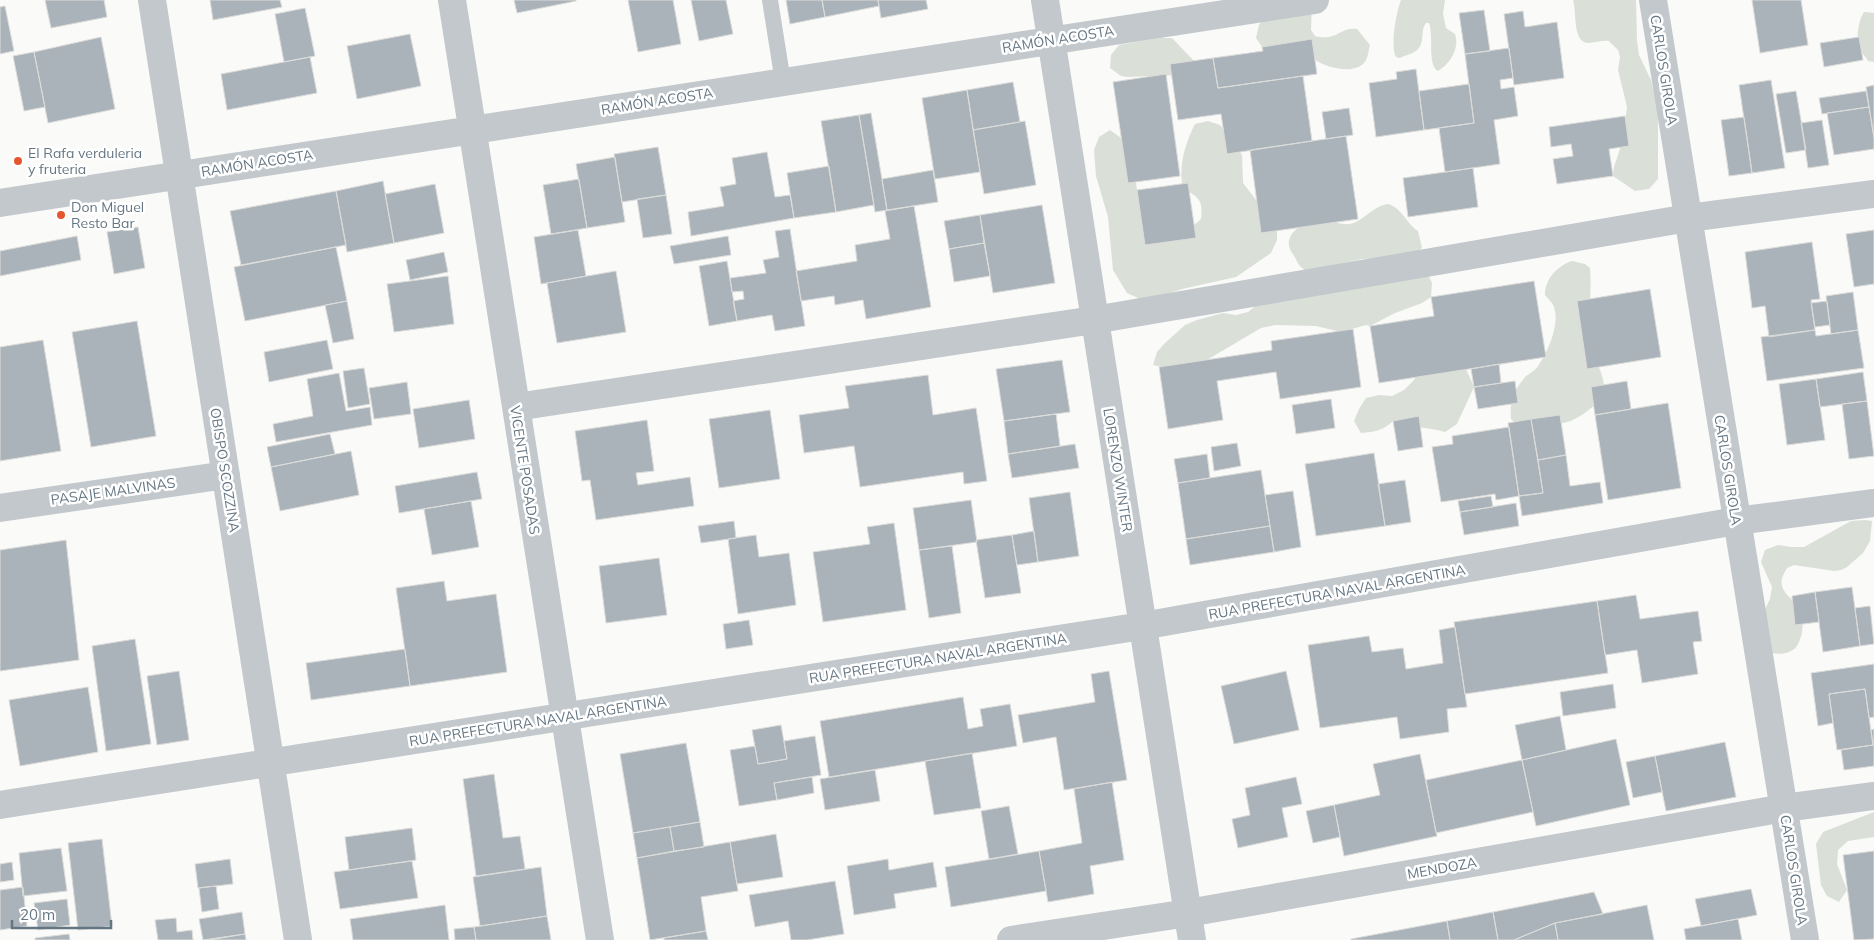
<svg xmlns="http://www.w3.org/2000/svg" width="1874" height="940" font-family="Mulish,sans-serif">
<rect width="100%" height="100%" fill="#fafaf8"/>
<path fill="#dadfd7" d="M1312,0l-1,30 4,6c22,6 24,-9 42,-7l13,16c-2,7 -2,15 -7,19 -11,10 -35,4 -46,-3 -5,-4 -10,-10 -14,-14l-21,1 -20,-1 -6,-9 3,-13 7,-11z
M1401,0h44l-2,14 3,14 9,6c5,14 -5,30 -17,37 -11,-6 -4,-34 -9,-48h-3c-6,7 -1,19 -8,26 -4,5 -13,6 -18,9l-4,-1c-6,-10 0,-45 5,-57z
M1573,0h63l1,41 2,14 12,25 7,29v70l-9,10 -14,2 -22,-15 1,-9 8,-24 5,-36 -9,-37 2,-13 -2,-7 -9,-9c-7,-1 -14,2 -21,2 -16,-1 -11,-31 -15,-43z
M1864,12l10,1v49l-6,-1c-2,-4 -5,-6 -7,-10 -6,-10 -3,-30 3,-39z
M1159,38h13l23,24 -15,13 -52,2 -7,-1 -11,-8 1,-13 8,-10z
M1208,121l12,4 22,30 1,28 34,44v13l-6,13 -35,24 -54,12 -27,9 -15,1 -13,-6 -14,-23 -5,-53 -12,-41 -2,-26 5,-13 11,-7 11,8 14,39 2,13 8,10 46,28 10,-9c2,-18 -1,-22 -18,-30 -5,-22 2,-45 12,-65z
M1388,204c14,4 18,19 30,27l4,17 -5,4 15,31 -1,14 -9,6 -27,10 -25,13 -4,-1 -25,7 -25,-6 -41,-1 -14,3 -61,36 -27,5 -20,-4 4,-13 8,-9 20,-18 12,-5 26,-7 13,2 12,-3 21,-17 132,-38 -39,2 -55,12c-9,-4 -9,-9 -14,-17 -14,-17 10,-34 27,-34 11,-1 23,7 34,3 12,-5 21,-18 34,-19z
M1572,261l13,3 5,4c2,25 -2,49 -1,73 1,6 3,10 5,15 11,25 18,38 -8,56 -9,7 -20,12 -31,12 -16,-1 -30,9 -44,-5 -2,-16 4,-31 15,-43 4,-3 9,-5 12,-10 10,-14 22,-42 16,-59 -1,-4 -6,-8 -9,-12 0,-16 12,-29 27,-34z
M1429,359l34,3 11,25 -17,37 -12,8c-18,-6 -34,-3 -52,-11 -9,9 -18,11 -32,12l-7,-12 5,-12 7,-11 13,-3 13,1 12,-6 9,-9z
M1865,520l7,1 -2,20 -7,12 -16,14 -6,3 -7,1 -40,-6 -7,3c-3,6 -7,11 -5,18 2,7 7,10 11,15 11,14 12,29 5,43 -5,10 -18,11 -28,9l-6,-42 6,-12 2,-12 -11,-25 4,-12 13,-5 13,2h13l47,-26z
M1874,812v25l-26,4 -10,9 -1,14 10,26 -8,12 -12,-6 -6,-11 -5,-41 7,-12z"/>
<path fill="#aab3b9" stroke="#dcdcda" d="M45,0h59l3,17 -56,11z
M210,0h70l2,7 -69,13z
M514,0h62v1l-59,12z
M628,0h45l8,44 -43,8z
M691,0h35l7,34 -34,7z
M786,0h36l3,17 -35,7z
M822,0h56l1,6 -54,11z
M878,0h48l2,9 -47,9z
M1752,0h49l7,45 -48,8z
M5,6l9,45 -14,3v-47z
M305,8l10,48 -31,6 -9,-48z
M1484,10l6,41 -25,3 -6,-41z
M1523,11l2,16 32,-5 7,56 -50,7 -10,-71z
M410,34l11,52 -64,13 -10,-53z
M101,37l14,72 -67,14 -14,-71z
M1859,37l4,23 -39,7 -4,-24z
M1312,39l5,35 -99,14 -5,-30 50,-7 -1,-4z
M1509,48l4,30 -13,2 1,9 13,-2 4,29 -24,4 6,44 -55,8 -6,-44 35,-5 -9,-69z
M34,52l11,55 -21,4 -11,-55z
M310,57l7,36 -90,17 -6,-36z
M1213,58l5,30 85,-12 9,65 -85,13 -6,-40 -43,6 -8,-56z
M1416,69l8,61 -48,7 -7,-54 28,-4 -1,-7z
M1166,74l14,102 -52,7 -15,-101z
M1771,80l14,88 -33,5 -13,-88z
M1013,82l7,40 -47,8 -6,-40z
M1469,84l5,39 -50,7 -5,-39z
M1874,85v53l-8,-51z
M967,90l13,82 -45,7 -13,-81z
M1796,91l10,59 -20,3 -10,-59z
M1866,91l3,16 -47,7 -3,-16z
M1869,107l5,31v11l-40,6 -7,-42z
M1349,108l4,27 -27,4 -4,-27z
M871,113l16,97 -12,2 -16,-97z
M859,115l15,90 -38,7 -15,-91z
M1625,116l4,30 -20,3 4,27 -56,8 -4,-25 20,-3 -2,-12 -20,3 -2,-20z
M1744,117l8,56 -23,3 -8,-56z
M1822,120l7,45 -21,3 -7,-45z
M1025,121l11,64 -52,9 -11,-64z
M1346,136l12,83 -97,14 -11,-83z
M658,147l8,48 -44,7 -8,-48z
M767,152l8,45 15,-2 4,23 -103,18 -3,-24 36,-6 -4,-19 16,-3 -4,-26z
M615,157l10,65 -38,6 -11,-64z
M829,166l7,46 -42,6 -7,-45z
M1473,168l5,39 -70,10 -5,-39z
M933,170l5,32 -51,8 -5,-31z
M579,179l8,49 -36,6 -8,-49z
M383,181l11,62 -47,9 -11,-61z
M1188,183l8,55 -51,7 -8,-55z
M435,184l9,49 -50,10 -9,-49z
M336,191l10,54 -105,20 -11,-54z
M666,195l6,39 -29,4 -6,-39z
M1042,205l13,78 -62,10 -13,-78z
M914,206l17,101 -65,12 -3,-19 -28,5 -1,-9 -33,5 -5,-30 61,-10 -2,-16 35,-6 -5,-28z
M980,215l4,28 -35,6 -5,-28z
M138,227l7,41 -31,6 -7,-42z
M790,229l15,97 -30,5 -3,-16 -35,6 -4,-20 11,-2 -1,-8 -11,1 -2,-14 36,-5 -3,-13 16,-3 -4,-26z
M578,230l8,46 -45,8 -7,-47z
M1874,230v54l-20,3 -8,-53z
M77,236l4,24 -81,16v-25z
M728,236l3,19 -57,9 -4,-18z
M1812,242l8,57 -9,1 4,30 -46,7 -4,-31 -13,2 -7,-56z
M984,243l6,33 -36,6 -5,-33z
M336,247l11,54 -102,20 -11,-54z
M444,252l4,20 -38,8 -4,-20z
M727,261l10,60 -28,5 -10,-60z
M616,271l10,61 -69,11 -10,-60z
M448,276l6,48 -60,8 -7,-48z
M1534,281l12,76 -167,26 -9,-57 64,-10 -3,-19z
M1650,289l11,68 -74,12 -10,-68z
M1853,292l5,38 -27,4 -5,-38z
M347,301l7,38 -21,4 -8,-38z
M1827,301l3,24 -15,2 -4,-24z
M137,321l19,115 -65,11 -19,-115z
M1353,329l8,58 -81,12 -4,-27 -59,9 6,39 -55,9 -9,-62 113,-17 -1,-9z
M1815,330l1,6 42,-6 6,38 -97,13 -6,-44z
M43,340l18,111 -61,10v-114z
M327,340l6,29 -64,13 -5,-30z
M1062,360l8,52 -66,9 -8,-52z
M1499,364l2,19 -27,4 -3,-18z
M364,368l6,36 -22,4 -5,-37z
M1863,372l4,29 -47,6 -4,-28z
M339,373l7,38 24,-4 2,18 -96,17 -3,-18 40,-8 -6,-37z
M928,375l5,40 43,-7 11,73 -23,3 -1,-12 -103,15 -6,-41 -50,7 -5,-38 50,-7 -4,-22z
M1816,379l9,61 -38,5 -8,-61z
M1515,381l3,22 -40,6 -4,-22z
M1627,381l4,28 -36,6 -4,-28z
M407,382l4,32 -37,5 -5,-31z
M1331,399l4,29 -39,6 -4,-29z
M469,400l6,39 -56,9 -6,-39z
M1867,401l7,55 -25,3 -7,-55z
M1668,403l13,85 -73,12 -13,-85z
M770,410l10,69 -61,9 -10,-69z
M1056,414l4,32 -52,8 -4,-33z
M1560,415l6,40 -28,5 -7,-41z
M1419,416l4,31 -25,4 -5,-30z
M1531,419l12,74 -24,3 -11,-73z
M647,420l7,51 -18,2 2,12 52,-8 4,29 -98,14 -6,-40 -8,1 -7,-50z
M1509,427l10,69 -23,4 -1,-6 -54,8 -9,-55 21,-3 -1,-8z
M330,434l5,20 -64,13 -4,-20z
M1237,443l4,23 -27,5 -3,-24z
M1075,444l4,24 -67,10 -4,-24z
M351,451l8,44 -79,16 -9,-44z
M1374,453l11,73 -69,10 -11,-72z
M1207,454l3,24 -32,5 -4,-24z
M1566,455l4,31 30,-4 3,21 -81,13 -3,-20 24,-3 -5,-33z
M1261,470l9,56 -84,13 -8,-56z
M477,472l5,27 -83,14 -4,-27z
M1405,480l6,42 -26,4 -7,-42z
M1293,491l8,56 -27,5 -9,-57z
M1070,492l9,64 -41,6 -9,-64z
M1491,496l2,11 -33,5 -2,-11z
M971,500l6,42 -58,8 -6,-42z
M471,501l8,46 -47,8 -8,-46z
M1516,503l3,23 -55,9 -4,-23z
M734,521l2,17 -35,5 -3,-17z
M894,523l12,87 -83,12 -10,-70 57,-8 -3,-17z
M1270,526l4,26 -84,13 -4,-26z
M1034,531l4,31 -21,3 -5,-30z
M756,535l3,22 30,-4 7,52 -58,9 -10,-75z
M1012,535l9,58 -36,5 -9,-58z
M66,540l13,120 -79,11v-121z
M952,546l9,67 -32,5 -10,-68z
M659,558l8,57 -61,8 -7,-57z
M444,581l3,20 49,-7 11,78 -97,14 -14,-98z
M1852,587l8,59 -37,6 -8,-60z
M1815,592l4,30 -24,3 -3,-29z
M1636,595l4,24 58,-8 4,30 -9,1 5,32 -56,9 -5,-33 -32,5 -8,-54z
M1597,601l11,72 -143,21 -11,-72z
M1870,606l4,38 -14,2 -5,-38z
M749,620l4,25 -27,4 -3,-25z
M1455,627l12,80 -20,2 2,23 -49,7 -3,-22 -77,11 -12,-83 61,-9 3,16 31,-4 3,21 37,-6 -4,-33z
M135,639l16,105 -45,7 -14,-105z
M405,649l5,37 -99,14 -5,-37z
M1874,664v53l-5,1 -4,-29 -36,5 4,29 -15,3 -7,-53z
M179,671l10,69 -32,5 -10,-69z
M1109,671l18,109 -63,10 -8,-53 -33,6 -5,-28 77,-13 -4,-28z
M1286,671l13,59 -65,14 -13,-58z
M1613,684l3,24 -53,8 -3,-24z
M88,687l10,65 -78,14 -11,-66z
M1865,689l8,56 -36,5 -8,-56z
M963,697l5,32 15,-3 -3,-17 30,-5 7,42 -188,31 -9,-56z
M1560,716l6,34 -44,10 -7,-35z
M781,725l6,34 -29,5 -6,-34z
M1874,729v37l-30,4 -3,-20 32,-5 -2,-15z
M815,736l6,39 -47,8 3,17 -38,6 -9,-56 25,-4 3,18 29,-5 -3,-18z
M1616,739l14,66 -94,21 -14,-66z
M1725,742l11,55 -70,14 -11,-55z
M686,743l14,79 -67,11 -13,-79z
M972,753l9,55 -47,7 -9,-54z
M1420,754l17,82 -93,20 -10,-51 46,-10 -7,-31z
M1655,756l7,36 -29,6 -7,-36z
M1522,760l11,52 -97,21 -10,-53z
M875,770l5,31 -55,9 -5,-31z
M494,774l9,64 17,-2 5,33 -49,7 -13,-97z
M812,777l2,16 -37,7 -3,-17z
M1296,777l6,27 -20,4 6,29 -50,11 -6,-29 18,-4 -5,-27z
M1112,782l12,78 -34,6 4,28 -46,8 -9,-51 43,-8 -8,-54z
M1334,805l6,32 -27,6 -7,-32z
M1009,806l9,48 -29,5 -8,-48z
M700,822l4,25 -30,4 -4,-24z
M670,827l4,24 -37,7 -4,-25z
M412,828l4,32 -67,10 -4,-33z
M776,834l7,43 -46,7 -7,-42z
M102,839l10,87 -34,4 -10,-87z
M730,842l8,49 -37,6 5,34 -56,9 -13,-82z
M61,848l6,43 -44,5 -4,-43z
M1039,851l7,40 -95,16 -6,-40z
M1874,851v88l-20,1 -11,-85z
M230,859l3,25 -35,4 -3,-24z
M888,859l1,11 44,-8 4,25 -43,7 2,14 -42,7 -7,-49z
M412,861l6,37 -78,11 -6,-37z
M12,862l2,18 -14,2v-18z
M541,867l6,49 -67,10 -7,-49z
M835,881l9,53 -37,6h-16l-3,-19 -33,6 -6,-32z
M216,886l3,23 -17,3 -3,-24z
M23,887l4,39 -27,4v-40z
M1751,889l6,26 -56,11 -6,-27z
M1594,892l9,22 -48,9 -41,17h-16l-5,-28z
M67,899l3,26 -32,5 -4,-27z
M445,905l4,35h-96l-3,-21z
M1647,905l7,35h-96l-3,-17z
M242,912l3,22 -42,6 -4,-21z
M1493,912l5,28h-48l-3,-19z
M547,916l4,24h-75l-2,-13z
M176,918l1,14 15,-2 1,10h-35l-3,-20z
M1738,919l4,21h-56l-2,-11z
M1447,921l3,19h-99v-1z
M1555,923l3,17h-44z
M474,927l2,13h-21l-1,-11z
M706,931l2,9h-44v-2z
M69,934l1,6h-35v-2z
M245,934l1,6h-37z"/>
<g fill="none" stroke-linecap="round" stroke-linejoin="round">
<path stroke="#c3c8cc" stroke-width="16" d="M770,0l13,82"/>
<path stroke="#c3c8cc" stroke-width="28" d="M152,0l146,940
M452,0l148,940
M1045,0l147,940
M1653,0l152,940
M0,203l1315,-203
M516,407l578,-87 594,-102 186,-24
M0,508l226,-33
M0,805l1142,-179 594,-105 138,-18
M1011,940l177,-27 596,-105 90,-12"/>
</g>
<g fill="#e4572e" stroke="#fff" stroke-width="2">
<circle cx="18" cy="161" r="5"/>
<circle cx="61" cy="215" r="5"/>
</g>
<g text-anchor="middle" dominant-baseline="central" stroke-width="5" stroke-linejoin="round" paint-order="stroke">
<g font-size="14" fill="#657683" stroke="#fff">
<text transform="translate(1058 39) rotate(-9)">RAMÓN ACOSTA</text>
<text transform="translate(1664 70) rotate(81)">CARLOS GIROLA</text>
<text transform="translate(657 101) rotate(-9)">RAMÓN ACOSTA</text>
<text transform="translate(257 163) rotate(-9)">RAMÓN ACOSTA</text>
<text transform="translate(225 470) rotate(81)">OBISPO SCOZZINA</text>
<text transform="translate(525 470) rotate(81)">VICENTE POSADAS</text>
<text transform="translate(1118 470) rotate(81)">LORENZO WINTER</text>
<text transform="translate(1728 470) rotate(81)">CARLOS GIROLA</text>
<text transform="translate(113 491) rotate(-8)">PASAJE MALVINAS</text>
<text transform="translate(1337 592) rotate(-10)">RUA PREFECTURA NAVAL ARGENTINA</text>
<text transform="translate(938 658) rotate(-9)">RUA PREFECTURA NAVAL ARGENTINA</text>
<text transform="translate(538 721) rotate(-9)">RUA PREFECTURA NAVAL ARGENTINA</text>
<text transform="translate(1442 868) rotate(-10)">MENDOZA</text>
<text transform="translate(1794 870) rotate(81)">CARLOS GIROLA</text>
</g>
<g font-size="14" fill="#657683" stroke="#fff" text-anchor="start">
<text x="28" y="153">El Rafa verduleria<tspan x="28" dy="16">y fruteria</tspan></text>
<text x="71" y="207">Don Miguel<tspan x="71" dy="16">Resto Bar</tspan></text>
</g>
</g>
<path d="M12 920v8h99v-8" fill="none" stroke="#657683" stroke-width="2.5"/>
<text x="20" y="920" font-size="15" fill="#657683" stroke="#ffffff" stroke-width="4" paint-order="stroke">20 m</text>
</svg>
